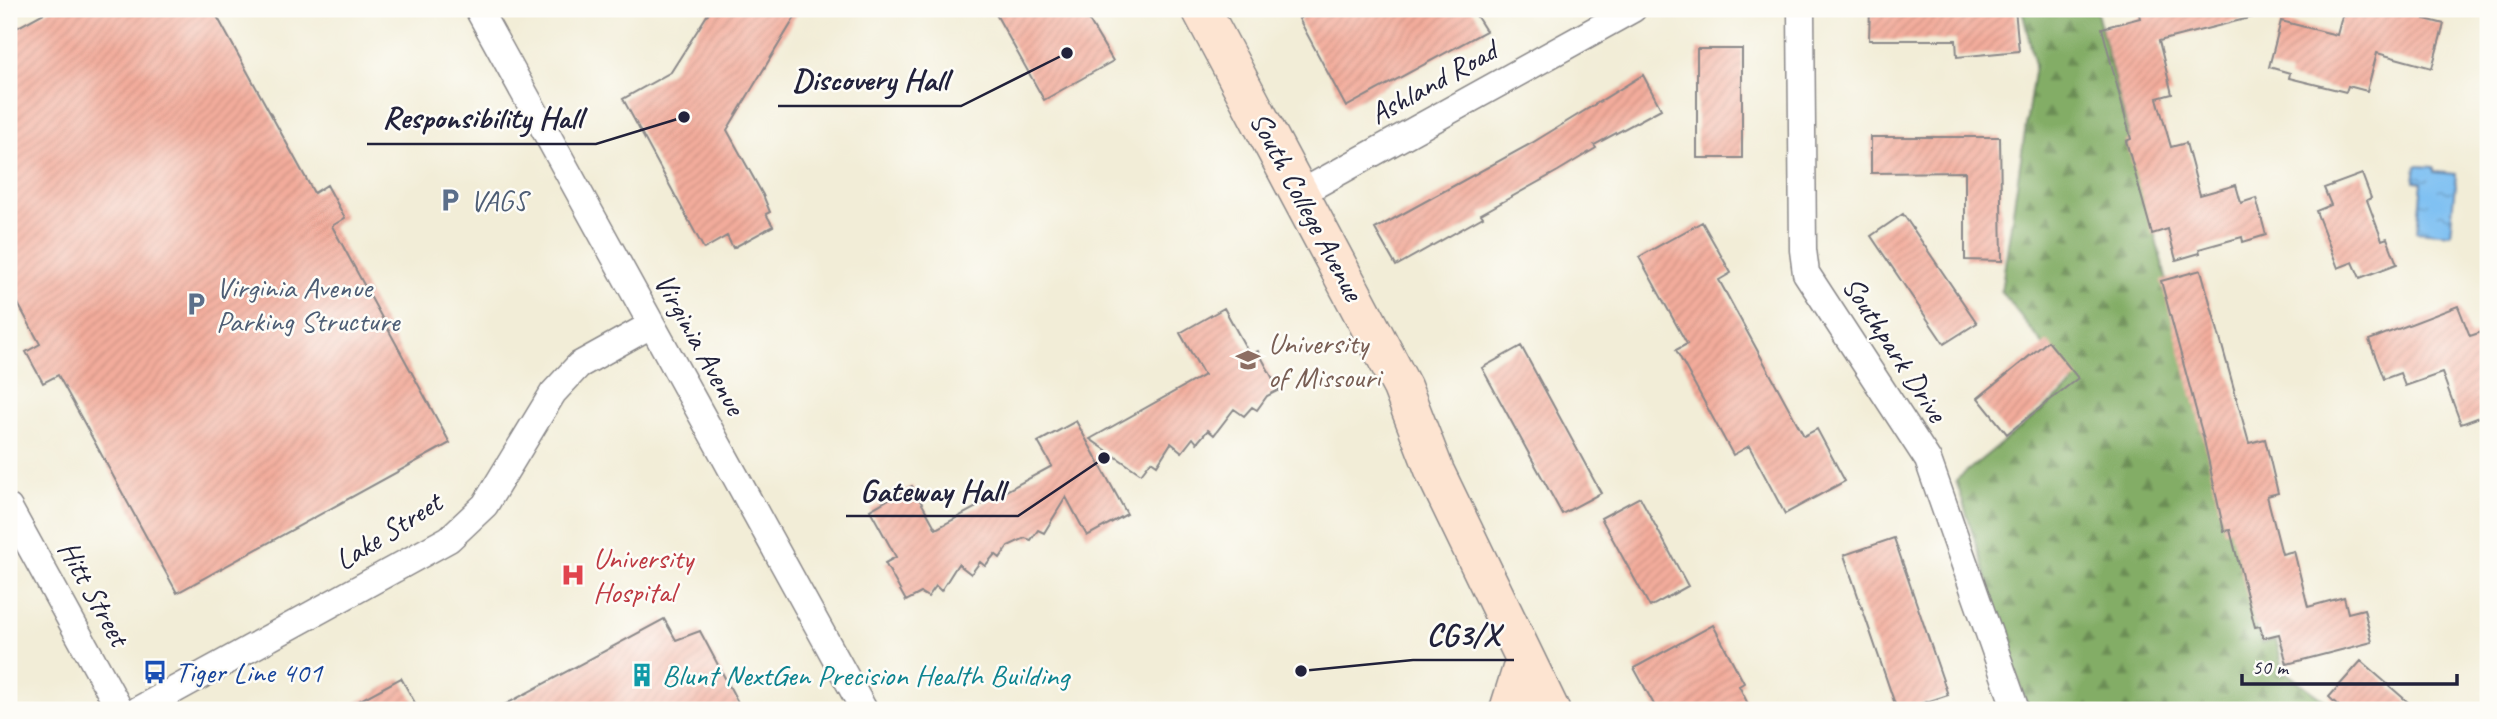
<svg xmlns="http://www.w3.org/2000/svg" width="2497" height="719" font-family="Caveat,sans-serif">
<defs>
<pattern id="forest-firs" width="22" height="20" patternUnits="userSpaceOnUse" patternTransform="scale(1.75)"><rect width="22" height="20" fill="#83ad66"/><path d="M5 1l3.5 6h-7zM16 11l3.5 6h-7z" fill="#6b8c55"/></pattern>
<pattern id="water-ripples" width="26" height="14" patternUnits="userSpaceOnUse" patternTransform="scale(1.75)"><rect width="26" height="14" fill="#7dbff2"/><path d="M2 4q2-2 4 0t4 0M15 11q2-2 4 0t4 0" fill="none" stroke="#669bc5"/></pattern>
<pattern id="building-hatch" width="6" height="6" patternUnits="userSpaceOnUse" patternTransform="scale(1.75)"><rect width="6" height="6" fill="#f3ac9b"/><path d="M-1 1l2-2M0 6l6-6M5 7l2-2" fill="none" stroke="#d09486"/></pattern>
</defs>
<rect width="100%" height="100%" fill="#fdfcf7"/>
<filter id="ink" filterUnits="userSpaceOnUse"><feTurbulence type="fractalNoise" baseFrequency=".0143" numOctaves="2"/><feDisplacementMap in="SourceGraphic" scale="14" xChannelSelector="R" yChannelSelector="G"/><feConvolveMatrix kernelMatrix="1 2 1 2 8 2 1 2 1" color-interpolation-filters="sRGB"/></filter>
<filter id="wash" filterUnits="userSpaceOnUse"><feTurbulence type="fractalNoise" baseFrequency=".00686" numOctaves="4" result="noise"/><feDisplacementMap in="SourceGraphic" scale="28" xChannelSelector="R" yChannelSelector="G"/><feGaussianBlur stdDeviation="1.57" result="paint"/><feColorMatrix in="noise" values="0 0 0 0 0 0 0 0 0 0 0 0 0 0 0 0 0 1.4 0 .05"/><feComposite in="paint" operator="in"/></filter>
<g filter="url(#wash)">
<rect width="100%" height="100%" fill="#f2edd7"/>
<path fill="url(#forest-firs)" stroke="#526850" stroke-width="2" d="M2022,9h74l165,634 15,-3 8,31 54,39h-310l-72,-230 118,-96 -73,-93 34,-226z"/>
<path fill="url(#water-ripples)" stroke="#507096" stroke-width="2" d="M2416,166l18,1v5l22,2 -6,60 -33,-3 5,-49 -8,-1z"/>
<g id="blocks">
<path fill="url(#building-hatch)" d="M51,9h162l101,184 13,-8 18,33 -13,8 118,217 -273,150 -119,-218 -15,8 -17,-31 14,-8 -31,-57v-255z
M711,9h89l-73,121 36,65 7,17 -4,2 7,12 -40,22 -6,-12 -23,13 -81,-150 48,-27z
M993,9h89l31,52 -69,39z
M1317,9h155l14,22 -140,76 -47,-88z
M1870,9h145l4,42 -62,6 -1,-17h-87z
M2138,9h114l1,8 -94,24 13,53 -15,4 14,49 15,-4 14,52 36,-10 5,18 15,-5 10,37 -23,7 -1,-5 -43,12 1,4 -24,7 -8,-31 -16,5 -26,-93 5,-2 -29,-111 38,-10z
M2344,9h64l19,4 -2,6 19,5 -12,44 -55,-15 -10,38 -19,-5 -2,6 -57,-14 1,-5 -21,-6 12,-46 56,14z
M1697,49h45v109h-45z
M1643,75l18,34 -67,36 2,3 -38,23 -77,43 2,3 -87,49 -21,-37 157,-86z
M1871,137h129l2,124 -37,-1v-88l-94,1z
M2362,174l9,24 -4,2 15,40 5,-2 10,26 -37,14 -7,-16 -15,6 -22,-57 15,-6 -7,-17z
M1903,214l74,109 -33,21 -73,-108z
M1702,222l29,51 -12,7 85,156 13,-7 28,52 -60,33 -36,-68 -16,9 -57,-105 11,-6 -48,-87z
M2201,270l48,173 16,-4 13,54 -11,3 15,58 12,-3 14,56 36,-10 4,16 16,-4 8,33 -85,22 -8,-30 -16,4 -3,-12 -5,1 -25,-97 -6,1 -21,-95 -42,-155z
M2458,306l12,30 18,-6v84l-27,10 -19,-51 -37,13 -5,-13 -16,6 -15,-39z
M1224,308l26,47 8,-4 21,39 -12,6 -10,14 -5,-3 -8,9 -10,-7 -20,26 -6,-5 -11,13 -4,-5 -11,14 -11,-9 -14,22 -6,-4 -10,13 -51,-35 114,-64 -24,-42z
M2048,341l30,37 -71,56 -29,-36z
M1521,346l80,147 -39,21 -80,-146z
M1076,421l51,93 -40,22 -21,-39 -22,36 -6,-3 -7,10 -6,-2 -17,8 -8,12 -5,-4 -10,12 -5,-4 -9,12 -13,-10 -17,27 -5,-5 -8,11 -7,-4 -15,8 -21,-38 11,-6 -26,-47 42,-24 24,43 116,-63 -14,-24z
M1640,497l48,89 -38,21 -49,-89z
M1894,538l54,157 -46,15h-5l-53,-155z
M664,619l12,21 24,-9 42,79h-247z
M1713,625l31,58 -5,3 12,24h-94l-23,-42z
M2361,661l56,49h-74l-14,-13z
M401,678l18,32h-77z"/>
</g>
</g>
<g filter="url(#ink)">
<use href="#blocks" fill-opacity="0" stroke="#8a8889" stroke-width="2"/>
<g fill="none" stroke-linecap="round" stroke-linejoin="round">
<g stroke="#8a8889" stroke-width="29">
<path id="street" d="M478,9l386,701
M1801,9l2,241 3,23 122,187 88,250
M1301,193l332,-184
M9,508l111,202
M138,710l311,-171 36,-34 68,-112 26,-28 72,-40"/>
</g>
<g stroke="#8a8889" stroke-width="41">
<path id="secondary" d="M1201,9l201,378 33,85 115,238
M1509,710l16,-51"/>
</g>
<use href="#street" stroke="#fff" stroke-width="26"/>
<use href="#secondary" stroke="#fde4d1" stroke-width="38"/>
</g>
</g>
<defs>
<g id="parking-bare" transform="scale(1.89)"><path d="M-3.5-5.5H1a3.5 3.5 0 0 1 0 7H-1V5.5H-3.5ZM-1-3.4V-.6H.8a1.4 1.4 0 0 0 0-2.8Z" fill="#5c6f8a" stroke="#fdfcf7" stroke-width="2.5" paint-order="stroke"/></g>
<g id="university-bare" transform="scale(1.89)"><path d="M0-5L7-2L0 1L-7-2ZM-4 1L0 2.5L4 1V4Q0 6-4 4Z" fill="#8d6e63" stroke="#fdfcf7" stroke-width="2.5" paint-order="stroke"/></g>
<g id="hospital-bare" transform="scale(1.89)"><path d="M-5-5h3v3.5h4V-5h3V5h-3V1.5h-4V5h-3Z" fill="#e0444e" stroke="#fdfcf7" stroke-width="2.5" paint-order="stroke"/></g>
<g id="bus-bare" transform="scale(1.89)"><path d="M-5-6H5V4H4V6H2V4H-2V6H-4V4H-5ZM-3.5-4V0h7V-4ZM-3.5 1.2v1.5H-2V1.2ZM2 1.2v1.5H3.5V1.2Z" fill="#1a4fb4" stroke="#fdfcf7" stroke-width="2.5" paint-order="stroke"/></g>
<g id="building-bare" transform="scale(1.89)"><path d="M-4-6H4V6H1V3H-1V6H-4ZM-2.5-4.3h1.7v1.8h-1.7ZM.8-4.3h1.7v1.8H.8ZM-2.5-1h1.7V.8h-1.7ZM.8-1h1.7V.8H.8Z" fill="#0f9aa8" stroke="#fdfcf7" stroke-width="2.5" paint-order="stroke"/></g>
</defs>
<g fill-rule="evenodd">
<use href="#parking-bare" x="450" y="200"/>
<use href="#parking-bare" x="196" y="304"/>
<use href="#university-bare" x="1248" y="360"/>
<use href="#hospital-bare" x="573" y="575"/>
<use href="#bus-bare" x="155" y="672"/>
<use href="#building-bare" x="642" y="675"/>
</g>
<g text-anchor="middle" dominant-baseline="central" stroke-width="5" stroke-linejoin="round" paint-order="stroke">
<g font-size="30" fill="#22223b" stroke="#fdfcf7">
<text transform="translate(1433 82) rotate(-29)">Ashland Road</text>
<text transform="translate(1307 206) rotate(62)">South College Avenue</text>
<text transform="translate(700 344) rotate(61)">Virginia Avenue</text>
<text transform="translate(1895 349) rotate(57)">Southpark Drive</text>
<text transform="translate(388 531) rotate(-32)">Lake Street</text>
<text transform="translate(94 593) rotate(61)">Hitt Street</text>
</g>
<g font-size="30" fill="#4e5e75" stroke="#fdfcf7" text-anchor="start">
<text x="470" y="200">VAGS</text>
<text x="216" y="287">Virginia Avenue<tspan x="216" dy="34">Parking Structure</tspan></text>
</g>
<g font-size="30" fill="#785e54" stroke="#fdfcf7" text-anchor="start">
<text x="1268" y="343">University<tspan x="1268" dy="34">of Missouri</tspan></text>
</g>
<g font-size="30" fill="#be3a42" stroke="#fdfcf7" text-anchor="start">
<text x="593" y="558">University<tspan x="593" dy="34">Hospital</tspan></text>
</g>
<g font-size="30" fill="#164399" stroke="#fdfcf7" text-anchor="start">
<text x="175" y="672">Tiger Line 401</text>
</g>
<g font-size="30" fill="#0d838f" stroke="#fdfcf7" text-anchor="start">
<text x="662" y="675">Blunt NextGen Precision Health Building</text>
</g>
</g>
<path fill="none" stroke="#22223b" stroke-width="2.5" d="M1067 53L961 106H778M684 117L596 144H367M1104 458L1018 516H846M1301 671L1413 660H1514"/>
<g fill="#22223b" stroke="#fdfcf7" stroke-width="2.5">
<circle cx="1067" cy="53" r="7"/>
<circle cx="684" cy="117" r="7"/>
<circle cx="1104" cy="458" r="7"/>
<circle cx="1301" cy="671" r="7"/>
</g>
<g font-size="32" text-anchor="middle" font-weight="bold" fill="#22223b" stroke="#fdfcf7" stroke-width="5" stroke-linejoin="round" paint-order="stroke">
<text x="870" y="90">Discovery Hall</text>
<text x="482" y="128">Responsibility Hall</text>
<text x="932" y="501">Gateway Hall</text>
<text x="1463" y="645">CG3/X</text>
</g>
<rect width="2497" height="719" fill="none" stroke="#fdfcf7" stroke-width="35"/>
<path d="M2242 674v10h215v-10" fill="none" stroke="#22223b" stroke-width="3.5"/>
<text x="2252" y="674" font-size="21" fill="#22223b" stroke="#fdfcf7" stroke-width="5" paint-order="stroke">50 m</text>
</svg>
